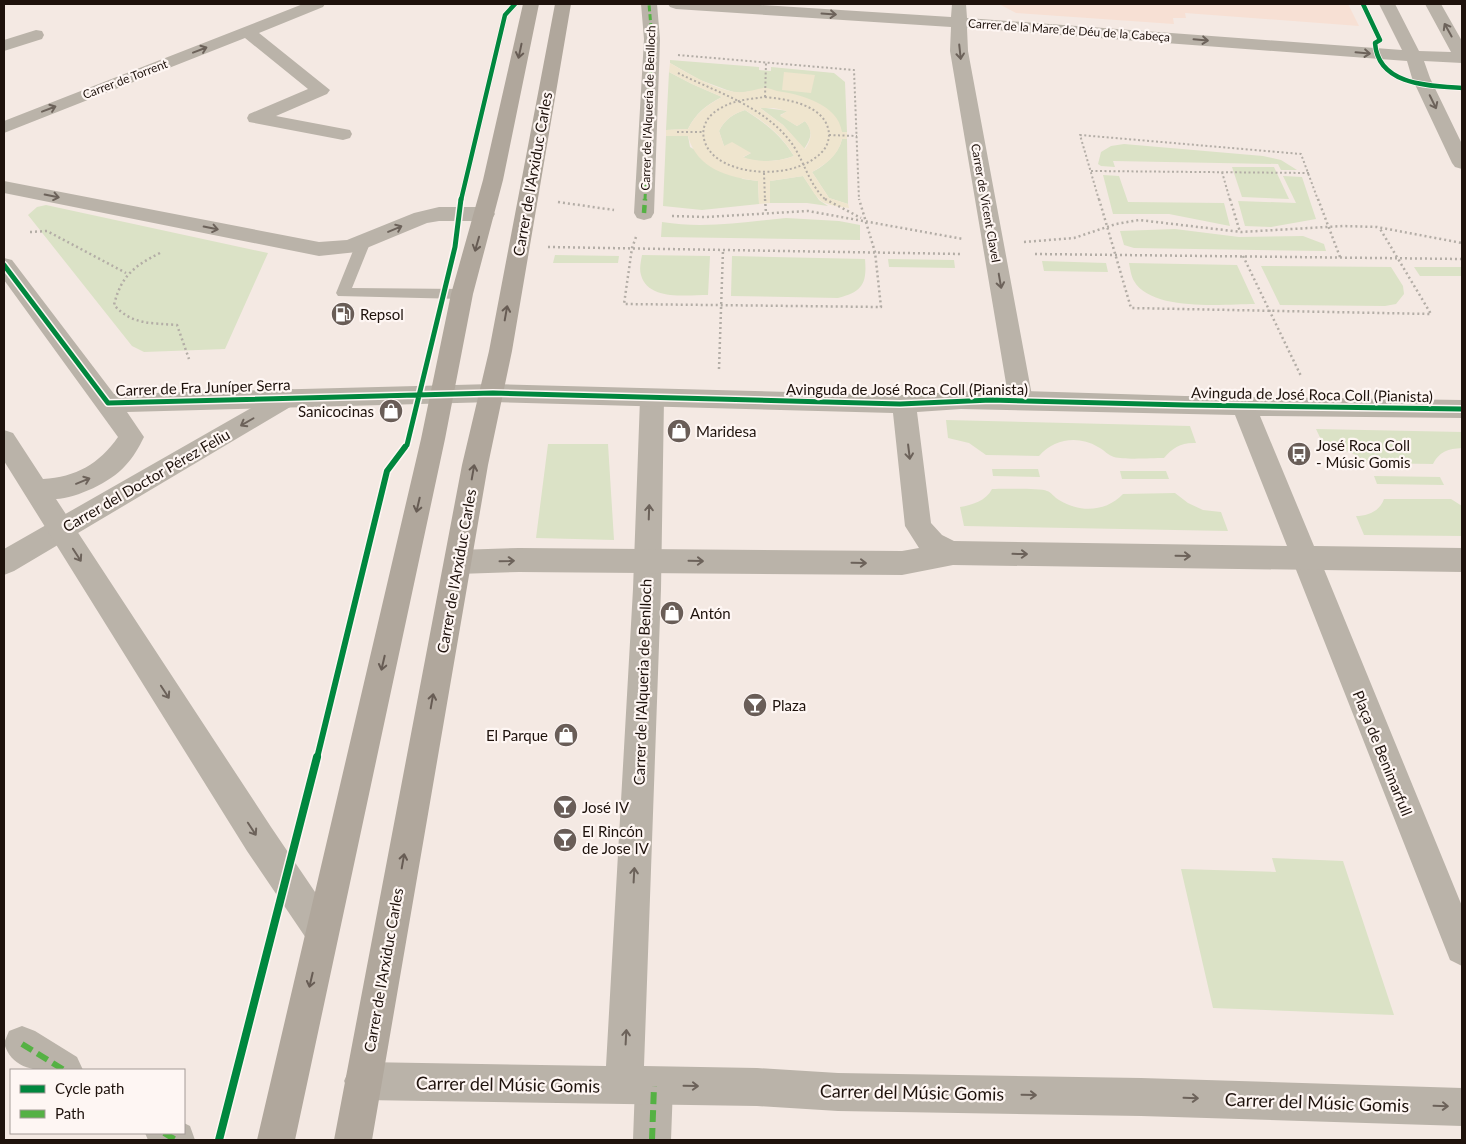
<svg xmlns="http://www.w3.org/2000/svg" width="1466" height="1144" font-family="Lato,sans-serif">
<rect width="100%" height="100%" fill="#f4e9e3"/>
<path fill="#f7e0d4" d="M999,4h349l11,22 -174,-13 1,5h-13l1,6 -158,-11z"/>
<path fill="#dbe2c6" d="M670,60l89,7v3l12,1v-4l63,6 11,9 2,50h-5l-81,-42 -24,3 -10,-3 -27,-10 -30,-17z
M669,72l23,12 30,13c-16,8 -26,16 -34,32l-22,1z
M759,107l29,4 -8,4 17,11 8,-5c9,10 6,18 -1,28l-21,-24z
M745,110c21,14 35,24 49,46 -17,6 -34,7 -52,2l9,-5 -27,-7 -5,-15c6,-12 14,-17 26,-21z
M666,136h22l2,11 53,32 15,2 1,23 -57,6 -39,-4z
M842,139h5l1,65 -19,-6 -17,-26c13,-6 27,-19 30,-33z
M1124,144l139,12 18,4 16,10h-16l-3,-6 -165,-3 2,6 -14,-1 -3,-2 3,-12 10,-6z
M1232,167h42l15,32 -47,-2z
M1103,175l16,1 9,26 96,1 6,23 -61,-12h-56z
M803,176l16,24 9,6 -21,-3h-37v-22z
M1283,176l19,1 14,42 -45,8 -26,-1 -7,-25 58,2z
M46,205l222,48 -43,96 -81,3 -12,-6 -104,-131 9,-8z
M786,218l53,3 21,4v15l-199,-3 1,-15c42,7 82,0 124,-4z
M1175,229l64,8 64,-1 21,8 2,7 -192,-3 -10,-3 -4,-14z
M555,255l64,1 -1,7h-65z
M642,255l68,1 -2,39c-21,0 -60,6 -67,-20 -2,-6 0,-14 1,-20z
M732,256l133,3c2,24 -2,33 -27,39l-107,-2z
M888,259l66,1 1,8 -66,-1z
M1042,261l64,2 2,9 -64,-1z
M1129,263l108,2 18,39c-31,0 -103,8 -121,-23 -3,-5 -4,-13 -5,-18z
M1261,266l130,1 12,19 1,8 -8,10 -11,2 -105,-1z
M1414,267h48v9h-42z
M946,420l244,6 6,17c-14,-1 -24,5 -32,15 -13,0 -39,2 -50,-1 -5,-1 -11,-8 -16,-10 -20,-12 -44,-8 -59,9l-53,-1 -17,-12 -21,-5z
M1316,429l146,3v16c-14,1 -22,3 -29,16l-65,-1 -14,-9 -15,-6h-14z
M548,444h60l6,96 -78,-2z
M992,469h46l2,8 -47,-1z
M1120,471h46l3,8h-47z
M1374,476l66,1 4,8 -67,-1z
M992,489c10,0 48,-1 55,2 4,1 8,7 12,9 21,13 47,12 64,-6l52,-1 13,10 15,7 18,2 7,19 -264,-5 -4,-19c12,-2 26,-6 32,-18z
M1384,499h67l11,7v30l-98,-1 -8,-19c12,0 24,-5 28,-17z
M1272,858l71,3 51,154 -181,-7 -32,-139 95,3z"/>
<path fill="#efe5ce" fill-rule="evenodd" d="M670,63c15,9 50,29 67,29 8,1 20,-3 26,-4 5,-1 9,2 14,3 23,3 61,13 65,41h5v7h-5c-4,17 -16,25 -30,33l17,26 19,6 1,4c-33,-4 -29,-7 -46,-32l-33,5v22l-11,1 -1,-23c-30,-4 -61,-12 -70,-45h-22v-6l22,-1c8,-16 18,-23 34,-32l-30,-13 -23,-12zM760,108h14l13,3 -7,5 17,10 8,-5c8,10 7,18 0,28l-22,-24zM745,110c20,12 37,25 49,46 -16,6 -35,7 -51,1l8,-4 -19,-11 -8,4 -5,-15c6,-12 14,-17 26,-21z
M784,72l31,3 -4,18 -29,-3z"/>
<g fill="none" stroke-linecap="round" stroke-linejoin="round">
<path stroke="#b3ada6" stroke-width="2" stroke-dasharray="2 2.5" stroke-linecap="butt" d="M678,55l176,15 5,130
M678,73c38,19 85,33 112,68 14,18 18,43 36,59
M765,97c22,2 62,8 64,37 0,6 -2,13 -7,18 -22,23 -69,25 -97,11 -25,-12 -31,-41 -4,-55 13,-8 29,-9 44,-11z
M765,97l1,-34
M677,132h25
M829,135l28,1
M1091,171l218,2
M1222,172l8,28
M764,173l1,27
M1099,200l-19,-65 221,19 17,46"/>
<path stroke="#b3ada6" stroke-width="2.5" stroke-dasharray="2 3" stroke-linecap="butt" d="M765,199l1,14
M825,199l36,19
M1099,199l32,109 300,6 -52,-87
M1230,199l10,33
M1318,199l22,58
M558,202l56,8
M672,216l34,1 102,-6 155,28
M30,232l17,-1 79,42
M636,237l-4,11 -8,56 257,3 -6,-55 -16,-53
M1024,242l50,-4 42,-14 23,-4 102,12 102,-6 34,1 85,16
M548,247l414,7
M160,253c-26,13 -39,23 -46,52 18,20 38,18 63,20l12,34
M1035,254l427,5
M1243,256l58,120
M719,369l4,-119"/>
<path fill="#bab3a9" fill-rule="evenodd" d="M364,237l5,1 2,3 -19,47 110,1 5,2 2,3 -2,3 -5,2 -124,-3 -2,-3 21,-52 2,-3z"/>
<path fill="#bab3a9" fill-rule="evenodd" d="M641,4h16l3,35 -6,174 -3,5 -7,2 -7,-2 -3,-5 10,-174z
M22,1026l13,5 42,26 6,13c-29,0 -69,8 -79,-27l5,-12z
M654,1067l13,6 6,13 -2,54h-38l2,-54 6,-13z
M184,1123l6,3 5,14h-47l-3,-7h39z"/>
<path fill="#bab3a9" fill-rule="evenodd" d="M303,4h22l-2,3 -64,26 71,57 -3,4 -51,22 74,14 2,4 -2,4 -7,2 -94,-18 -2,-4 2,-4 59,-25 -63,-51 -241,95v-12z
M668,4h78l205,13 1,-13h14l1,14 435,32 -23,-46h16l24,47 32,1 -26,-48h16l21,37v22l-38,-2 6,17 32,66v25l-7,-2 -3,-4 -40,-85 -5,-17 -440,-33 1,23 65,350 -3,6 -9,3 -9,-3 -3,-6 -59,-350 1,-24 -275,-18 -6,-2z
M36,30l6,1 2,4 -2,4 -38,12v-11z
M4,181l315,61 28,-2 67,-27 25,-6h46l7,2 3,5 -3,5 -7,2h-46l-12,2 -70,29 -38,4 -315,-63z
M289,388l8,3 4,6 -4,6 -283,168 -10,4v-26l277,-158z
M652,390l9,3 3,6 -3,190 -17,477 113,2 81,5 303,5 321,10v38l-321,-10 -303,-5 -81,-5 -394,-6 -13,-6 -6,-13 6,-13 13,-6 243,4 27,-477 7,-190 3,-6z
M1305,545l10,4 4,8 143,349v60l-12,-6 -159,-403 4,-8z"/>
<path fill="#bab3a9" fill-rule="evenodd" d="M4,258l8,2 102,134 379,-10 407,11 91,-5 194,6 277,4v18l-202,-2 54,130 148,2v24l-509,-7 -51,10 -383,-3 -61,2 -10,-4 -4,-8 4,-8 10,-4 61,-2 383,3 17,-3 -14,-22 -12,-113 -400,-11 -366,10 17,25c-5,10 -11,21 -19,29 -14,16 -48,32 -69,33l215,328 63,93 5,12 -5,12 -12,5 -12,-5 -63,-93 -243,-390v-31l9,3 30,46c33,-2 56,-15 75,-42l-114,-157zM961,409l274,6 52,131 -333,-5 -12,-6 -11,-12 -14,-111z"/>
<path fill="#b0a79c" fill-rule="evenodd" d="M523,4h16l-36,176 -30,114 -28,145 -150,701h-38l164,-701 30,-145 32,-114z
M555,4h16l-59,347 -24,114 -116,675h-38l128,-675 27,-114z"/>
<path stroke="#55b144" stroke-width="3" stroke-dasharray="6 3" stroke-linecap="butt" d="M645,200l7,-161 -3,-35"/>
<path stroke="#55b144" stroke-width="4.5" stroke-dasharray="8 4.5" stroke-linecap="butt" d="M644,213l1,-14"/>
<path stroke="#55b144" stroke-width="6" stroke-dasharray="12 6" stroke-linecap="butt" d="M22,1044l42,26
M164,1133l12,7
M652,1140l2,-54"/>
<g stroke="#fef6f3" stroke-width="6">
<path id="cycleway-far3" d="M1363,4l17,36 -5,3c3,43 56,43 87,45
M461,200l44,-185 10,-11"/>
</g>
<g stroke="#fef6f3" stroke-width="8">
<path id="cycleway-far2" d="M4,265l104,138 385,-10 407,11 91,-4 194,5 277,4
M404,448l3,-3 48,-198 6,-48"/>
</g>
<g stroke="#fef6f3" stroke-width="9">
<path id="cycleway-far1" d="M317,758l70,-287 18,-24"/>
</g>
<g stroke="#fef6f3" stroke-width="11">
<path id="cycleway" d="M219,1140l98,-383"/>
</g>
<use href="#cycleway-far3" stroke="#00873e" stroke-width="4.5"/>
<use href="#cycleway-far2" stroke="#00873e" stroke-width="5"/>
<use href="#cycleway-far1" stroke="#00873e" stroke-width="6"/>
<use href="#cycleway" stroke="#00873e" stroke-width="8"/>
</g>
<defs><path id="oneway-shaft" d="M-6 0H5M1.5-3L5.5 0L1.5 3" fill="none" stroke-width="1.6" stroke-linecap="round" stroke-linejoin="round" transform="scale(1.25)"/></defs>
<g stroke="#6c625a">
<use href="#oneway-shaft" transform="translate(829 14) rotate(4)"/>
<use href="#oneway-shaft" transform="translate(1448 30) rotate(-119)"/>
<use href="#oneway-shaft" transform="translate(1201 40) rotate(5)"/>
<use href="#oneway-shaft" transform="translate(200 50) rotate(-21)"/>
<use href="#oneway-shaft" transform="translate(960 52) rotate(84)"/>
<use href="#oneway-shaft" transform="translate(1363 53) rotate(5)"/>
<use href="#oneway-shaft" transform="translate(1433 102) rotate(64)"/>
<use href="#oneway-shaft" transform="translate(49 109) rotate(-21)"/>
<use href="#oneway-shaft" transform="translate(52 196) rotate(11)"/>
<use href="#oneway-shaft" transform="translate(211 228) rotate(11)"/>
<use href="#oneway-shaft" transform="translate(395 229) rotate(-23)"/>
<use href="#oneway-shaft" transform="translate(1000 281) rotate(80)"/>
<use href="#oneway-shaft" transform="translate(247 422) rotate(150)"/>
<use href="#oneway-shaft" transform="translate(909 452) rotate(83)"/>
<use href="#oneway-shaft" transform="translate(83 481) rotate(-22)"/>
<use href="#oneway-shaft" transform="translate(649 512) rotate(-88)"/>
<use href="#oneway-shaft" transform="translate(1020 554) rotate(1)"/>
<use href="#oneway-shaft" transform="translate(77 555) rotate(57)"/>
<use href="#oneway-shaft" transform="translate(1183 556) rotate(1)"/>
<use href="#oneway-shaft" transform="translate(507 561) rotate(-2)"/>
<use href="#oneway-shaft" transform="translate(696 561) rotate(1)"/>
<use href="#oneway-shaft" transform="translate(859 563) rotate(1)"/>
<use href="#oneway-shaft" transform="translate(165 692) rotate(57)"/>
<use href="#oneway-shaft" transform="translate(252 829) rotate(57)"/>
<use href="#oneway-shaft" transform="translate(634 875) rotate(-87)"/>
<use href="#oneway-shaft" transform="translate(626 1037) rotate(-87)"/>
<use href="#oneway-shaft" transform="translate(691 1086) rotate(1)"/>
<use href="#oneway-shaft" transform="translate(1029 1095) rotate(1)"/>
<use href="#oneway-shaft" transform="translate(1191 1098) rotate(2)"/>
<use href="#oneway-shaft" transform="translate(1441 1106) rotate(2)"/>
</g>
<g stroke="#675c54">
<use href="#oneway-shaft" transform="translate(520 51) rotate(102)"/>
<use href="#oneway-shaft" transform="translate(477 244) rotate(106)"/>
<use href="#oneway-shaft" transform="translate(506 313) rotate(-80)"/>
<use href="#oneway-shaft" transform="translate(473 472) rotate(-80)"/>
<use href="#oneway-shaft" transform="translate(418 505) rotate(103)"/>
<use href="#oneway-shaft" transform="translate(383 663) rotate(103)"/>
<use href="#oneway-shaft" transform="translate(432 701) rotate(-80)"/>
<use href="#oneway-shaft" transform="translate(403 861) rotate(-80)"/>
<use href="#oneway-shaft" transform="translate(311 980) rotate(103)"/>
</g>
<defs>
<g id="fuel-disc" transform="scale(1.25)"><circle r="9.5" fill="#695d57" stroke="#fef6f3"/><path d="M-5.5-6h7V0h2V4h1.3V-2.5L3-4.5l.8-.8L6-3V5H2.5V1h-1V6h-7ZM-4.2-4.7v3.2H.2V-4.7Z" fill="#fff"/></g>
<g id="shop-disc" transform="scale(1.25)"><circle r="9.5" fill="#695d57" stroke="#fef6f3"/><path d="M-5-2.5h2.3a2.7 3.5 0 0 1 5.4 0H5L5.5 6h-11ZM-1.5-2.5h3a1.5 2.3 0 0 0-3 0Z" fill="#fff"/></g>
<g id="bus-disc" transform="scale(1.25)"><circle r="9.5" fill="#695d57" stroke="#fef6f3"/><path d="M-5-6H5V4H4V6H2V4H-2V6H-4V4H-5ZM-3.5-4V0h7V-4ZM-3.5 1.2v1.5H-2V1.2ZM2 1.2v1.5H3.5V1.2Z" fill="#fff"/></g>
<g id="bar-disc" transform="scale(1.25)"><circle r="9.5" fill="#695d57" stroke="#fef6f3"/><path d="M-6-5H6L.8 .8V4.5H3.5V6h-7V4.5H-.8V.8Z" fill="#fff"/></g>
</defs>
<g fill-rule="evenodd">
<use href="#fuel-disc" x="343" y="314"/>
<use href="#shop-disc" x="391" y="411"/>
<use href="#shop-disc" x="679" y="431"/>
<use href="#bus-disc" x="1299" y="454"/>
<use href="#shop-disc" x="672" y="613"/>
<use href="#bar-disc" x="755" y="705"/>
<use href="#shop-disc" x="566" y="735"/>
<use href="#bar-disc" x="565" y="807"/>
<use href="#bar-disc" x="565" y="840"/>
</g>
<g text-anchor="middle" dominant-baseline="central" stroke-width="4.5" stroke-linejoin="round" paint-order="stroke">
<g font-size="12" fill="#1e120c" stroke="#fef6f3">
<text transform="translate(1069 30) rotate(4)">Carrer de la Mare de Déu de la Cabeça</text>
<text transform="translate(125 79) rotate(-21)">Carrer de Torrent</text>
<text transform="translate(648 108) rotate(-88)">Carrer de l'Alquería de Benlloch</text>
<text transform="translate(986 203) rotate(80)">Carrer de Vicent Clavel</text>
</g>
<g font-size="15" fill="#1e120c" stroke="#fef6f3">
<text transform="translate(532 174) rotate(-80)">Carrer de l'Arxiduc Carles</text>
<text transform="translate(203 387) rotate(-2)">Carrer de Fra Juníper Serra</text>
<text x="907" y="389">Avinguda de José Roca Coll (Pianista)</text>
<text transform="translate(1312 394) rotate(1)">Avinguda de José Roca Coll (Pianista)</text>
<text transform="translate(146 480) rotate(-30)">Carrer del Doctor Pérez Feliu</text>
<text transform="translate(456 571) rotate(-80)">Carrer de l'Arxiduc Carles</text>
<text transform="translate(642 682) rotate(-88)">Carrer de l'Alqueria de Benlloch</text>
<text transform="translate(1383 753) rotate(68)">Plaça de Benimarfull</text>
<text transform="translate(383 970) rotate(-80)">Carrer de l'Arxiduc Carles</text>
</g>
<g font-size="15" fill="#1e120c" stroke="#fef6f3" text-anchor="start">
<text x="360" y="314">Repsol</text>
<text x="374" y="411" text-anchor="end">Sanicocinas</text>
<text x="696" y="431">Maridesa</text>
<text x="1316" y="445">José Roca Coll<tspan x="1316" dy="17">- Músic Gomis</tspan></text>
<text x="690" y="613">Antón</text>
<text x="772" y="705">Plaza</text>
<text x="548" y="735" text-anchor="end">El Parque</text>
<text x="582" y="807">José IV</text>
<text x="582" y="831">El Rincón<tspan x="582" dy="17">de Jose IV</tspan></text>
</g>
<g font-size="18" fill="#1e120c" stroke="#fef6f3">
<text transform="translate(508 1084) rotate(1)">Carrer del Músic Gomis</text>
<text transform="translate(912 1092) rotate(1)">Carrer del Músic Gomis</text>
<text transform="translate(1317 1102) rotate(2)">Carrer del Músic Gomis</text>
</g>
</g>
<rect width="1466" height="1144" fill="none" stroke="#1e120c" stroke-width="10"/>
<rect x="10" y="1069" width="175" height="65" fill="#fef6f3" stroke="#a49b97"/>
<rect x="20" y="1085" width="25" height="8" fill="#00873e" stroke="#a49b97"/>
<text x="55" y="1094" font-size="15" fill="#1e120c">Cycle path</text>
<rect x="20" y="1110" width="25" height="8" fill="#55b144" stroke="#a49b97"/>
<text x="55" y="1119" font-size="15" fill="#1e120c">Path</text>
</svg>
